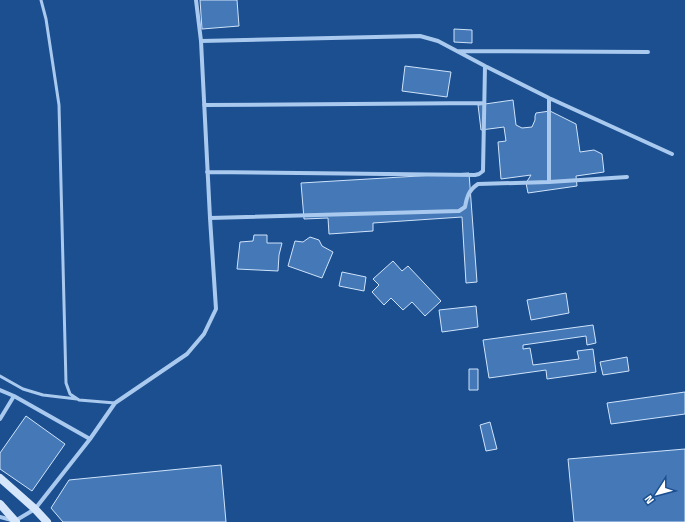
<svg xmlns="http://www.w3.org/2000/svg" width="685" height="522" font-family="'Titillium Web',sans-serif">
<rect width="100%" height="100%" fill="#1b4f8f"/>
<path fill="#4478b7" stroke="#cfe3fa" d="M200,0h37l2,26 -37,3z
M454,29l18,1v13l-18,-1z
M405,66l46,6 -4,25 -45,-6z
M513,100l3,25 6,3 10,-1 3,-7v-4l1,-3 14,-2 26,13 4,28 14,-2 8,4 2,18 -28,4 1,10 -49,7 -2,-10 5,-8 -30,4 -3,-37 8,-1 -2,-14 -23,3 -3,-25z
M469,173l8,109 -11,1 -4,-66 -89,6v8l-44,3 -1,-16 -24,1 -3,-36z
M254,235h13v8h15l-3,12 -1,16 -41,-2 3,-27 13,-1z
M310,237l9,3 3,6 11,6 -11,26 -34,-12 7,-25 8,1z
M393,261l9,10 6,-5 33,35 -16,15 -13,-14 -9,8 -12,-12 -7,7 -12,-13 7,-7 -6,-6z
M342,272l24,5 -2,14 -25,-5z
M566,293l3,20 -38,7 -4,-20z
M476,306l2,21 -36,5 -3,-22z
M593,325l3,18 -9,2 -1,-9 -63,9v4l7,-1 3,17 46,-6 -2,-8 16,-2 3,23 -49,7 -1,-9 -57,8 -6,-38z
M627,357l2,14 -26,4 -3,-13z
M469,369h9v21h-9z
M685,392v22l-74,10 -4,-21z
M26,416l39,28 -33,47 -32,-22v-16z
M490,422l7,27 -11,2 -6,-26z
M685,449v73h-111l-6,-63z
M221,465l5,57h-163l-12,-14 18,-28z"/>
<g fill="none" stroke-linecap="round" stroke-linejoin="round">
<path stroke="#a9c9ee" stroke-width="3" d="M41,0l5,19 13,86 7,278 4,11 9,6 36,3
M0,376l23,13 20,6 34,4"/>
<path stroke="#a9c9ee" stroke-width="4" d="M201,41l219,-5 18,5 47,25 64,32 123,56
M457,51l191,1
M204,105l280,-2
M207,172l268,3 4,-1 4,-3 2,-105
M549,182v-84
M210,218l249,-7 6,-4c2,-11 4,-17 13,-23l71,-2 78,-5
M0,390l14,6 76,43
M0,419l14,-23
M0,517l15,4 20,-12 55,-70 25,-36 72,-49 17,-20 12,-25 -6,-91 -9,-177 -5,-41"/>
<path stroke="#d6e6fa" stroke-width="8" d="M0,478l35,31 12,13
M0,504l16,18"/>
</g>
<g transform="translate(657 494) rotate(234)" stroke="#1b4f8f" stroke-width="3" paint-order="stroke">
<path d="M0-3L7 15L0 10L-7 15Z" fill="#ffffff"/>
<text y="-6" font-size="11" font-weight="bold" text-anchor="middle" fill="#ffffff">N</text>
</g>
</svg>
